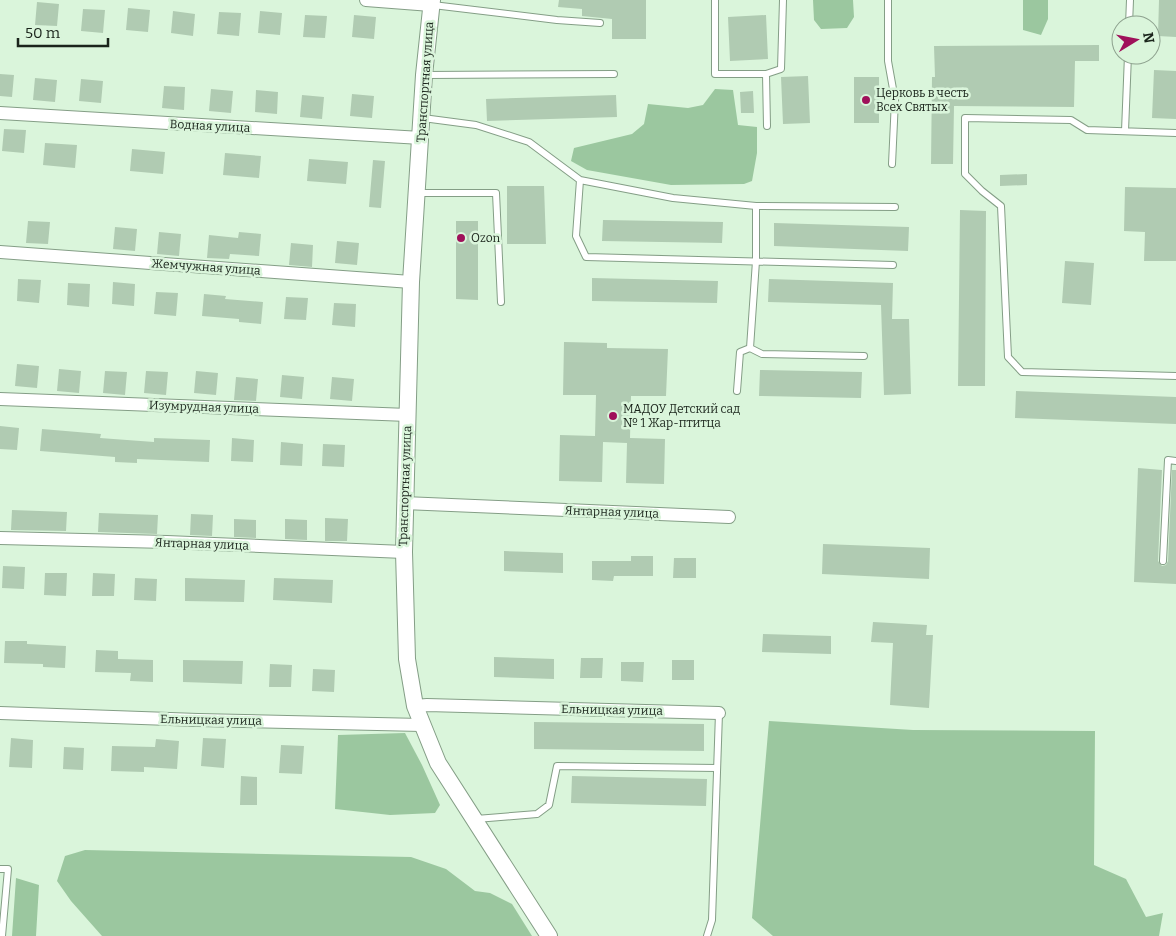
<svg xmlns="http://www.w3.org/2000/svg" width="1176" height="936" font-family="Bitter,serif">
<rect width="100%" height="100%" fill="#daf5db"/>
<path fill="#9bc79f" d="M813,0h40l1,17 -7,11 -26,1 -7,-9z
M1023,0h25v19l-7,16 -18,-5z
M715,89l18,1 5,35 19,2v26l-5,28 -8,3 -73,1 -84,-15 -16,-9 3,-13 58,-14 12,-10 4,-20 40,4 15,-3z
M769,721l144,9 182,1 -1,134 32,14 20,38 17,-4 -4,23h-386l-21,-18z
M405,733l17,32 18,40 -5,8 -45,2 -55,-6 3,-74z
M85,850l326,7 35,12 29,22 15,2 22,11 20,32h-430l-31,-35 -14,-20 8,-25z
M16,878l23,7 -3,51h-24z"/>
<path fill="#b0cbb2" d="M559,0h87v39h-34v-20l-30,-3v-7l-24,-2z
M1159,0h17v37l-18,-1z
M37,2l22,2 -2,22 -22,-1z
M128,8l22,2 -2,22 -22,-2z
M83,9l22,1 -2,23 -22,-2z
M173,11l22,3 -2,22 -22,-3z
M260,11l22,2 -2,22 -22,-2z
M219,12l22,1 -2,23 -22,-2z
M305,15l22,1 -2,22 -22,-1z
M354,15l22,2 -2,22 -22,-2z
M766,15l2,44 -38,2 -2,-44z
M1099,45v16h-24l-1,46 -120,-1 -1,58h-22l1,-87h3l-1,-31z
M1154,70l22,1v48l-24,-1z
M0,74l14,1 -2,22 -12,-1z
M808,76l2,47 -27,1 -2,-47z
M854,77h25v46h-25z
M35,78l22,2 -2,22 -22,-2z
M81,79l22,2 -2,22 -22,-2z
M164,86l21,1 -1,23 -22,-2z
M211,89l22,2 -2,22 -22,-2z
M256,90l22,2 -1,22 -22,-2z
M753,91l1,22h-13l-1,-21z
M352,94l22,2 -2,22 -22,-2z
M302,95l22,2 -2,22 -22,-2z
M616,95l1,22 -130,4 -1,-22z
M4,129l22,1 -2,23 -22,-2z
M45,143l32,2 -2,23 -32,-3z
M132,149l33,3 -2,22 -33,-3z
M225,153l36,3 -2,22 -36,-3z
M309,159l39,3 -2,22 -39,-3z
M373,160l12,1 -4,47 -12,-1z
M1027,174v11l-27,1v-11z
M507,186h37l2,58h-39z
M1125,187l51,1v73h-32l1,-29 -21,-1z
M960,210l26,1 -1,175h-27z
M603,220l120,2 -1,21 -120,-2z
M28,221l22,1 -2,22 -22,-1z
M456,221h22v79l-22,-1z
M774,223l135,4 -1,24 -134,-5z
M115,227l22,2 -2,22 -22,-2z
M159,232l22,2 -2,22 -22,-2z
M239,232l22,2 -2,22 -29,-2 -1,5 -22,-1 2,-23 29,3z
M337,241l22,2 -2,22 -22,-2z
M291,243l22,2 -1,22 -23,-2z
M1065,261l29,2 -3,42 -29,-2z
M592,278l126,3 -1,22 -125,-2z
M18,279l23,1 -2,23 -22,-2z
M769,279l124,4 -1,36h17l2,75 -27,1 -3,-90 -113,-3z
M113,282l22,2 -1,22 -22,-2z
M68,283l22,1 -1,23 -22,-2z
M156,292l22,1 -2,23 -22,-2z
M204,294l22,2 -1,3 38,3 -2,22 -22,-2v-3l-37,-3z
M286,297l22,1 -2,22 -22,-1z
M334,303l22,1 -1,23 -23,-2z
M564,342l43,1v5l61,1 -2,47h-35l-1,42 35,1 -1,45 -38,-1 1,-40 -24,-1 -1,40 -43,-1 1,-46 35,1 1,-41h-33z
M17,364l22,2 -2,22 -22,-2z
M59,369l22,2 -2,22 -22,-2z
M760,370l102,2 -1,26 -102,-2z
M105,371l22,1 -2,23 -22,-2z
M146,371l22,1 -2,23 -22,-2z
M196,371l22,2 -2,22 -22,-2z
M282,375l22,2 -2,22 -22,-2z
M236,377l22,2 -2,22 -22,-1z
M332,377l22,2 -2,22 -22,-2z
M1016,391l160,6v27l-161,-6z
M0,426l19,2 -2,22 -17,-1z
M42,429l59,5 -1,4 54,4v-4l56,2 -1,22 -72,-3v4l-22,-1v-5l-75,-6z
M232,438l22,2 -1,22 -22,-1z
M281,442l22,2 -1,22 -22,-1z
M323,444l22,1 -1,22 -22,-1z
M1138,468l24,2 -4,91 4,5 4,-1 2,-4 4,-91h4v114l-42,-2z
M12,510l55,2 -1,19 -55,-1z
M99,513l59,2 -1,19 -59,-2z
M191,514l22,1 -1,21 -22,-1z
M325,518l23,1 -1,22h-22z
M234,519l22,1v18l-22,-1z
M285,519l22,1v20l-22,-1z
M823,544l107,4 -1,31 -107,-5z
M504,551l59,2v20l-59,-2z
M631,556h22v20h-39l-1,5 -21,-1v-19h39z
M674,558h22v20h-23z
M3,566l22,1 -1,22 -22,-1z
M45,573h22l-1,23 -22,-1z
M93,573l22,1 -1,22h-22z
M135,578l22,1 -1,22 -22,-1z
M185,578l60,2 -1,22 -59,-1z
M274,578l59,2 -1,23 -59,-3z
M873,622l54,3 -1,10h7l-4,73 -39,-3 3,-62 -22,-1z
M763,634l68,2v18l-69,-2z
M5,641h22v3l39,2 -1,22 -22,-1v-3l-39,-1z
M96,650l22,1v8l35,1v22l-23,-1 1,-8 -36,-1z
M494,657l60,2v20l-60,-2z
M581,658h22l-1,20h-22z
M183,660l60,1 -1,23 -59,-2z
M672,660h22v20h-22z
M621,662h23l-1,20 -22,-1z
M270,664l22,1 -1,22h-22z
M313,669l22,1 -1,22 -22,-1z
M534,722l170,2v27l-170,-2z
M11,738l22,2 -1,28 -23,-1z
M203,738l23,1 -2,29 -23,-2z
M156,739l23,2 -2,28 -33,-2v5l-33,-1 1,-25 43,1z
M281,745l23,1 -2,28 -23,-1z
M64,747l20,1 -1,22 -20,-1z
M241,776l16,1v28h-17z
M572,776l135,3 -1,27 -135,-3z"/>
<g fill="none" stroke-linecap="round" stroke-linejoin="round">
<g stroke="#849e86" stroke-width="8">
<path id="service" d="M715,0v74h51l1,52
M888,0v61l7,39 -3,64
M433,5l124,15 43,3
M1129,25l1,-25
M766,74l15,-5 2,-69
M426,75l188,-1
M423,118l53,7 53,17 51,38 93,18 83,8 139,1
M1125,131l3,-76
M1176,133l-89,-3 -16,-10 -106,-2v56l17,17 19,15 7,151 14,15 154,4
M580,180l-4,56 10,21 307,8
M418,193h78l5,109
M750,348l12,6 102,2
M737,391l3,-39 10,-4 6,-87v-55
M1163,561l5,-101 8,1
M476,819l61,-5 12,-9 8,-39 160,2
M0,869h8l-6,67
M707,936l5,-16 7,-207"/>
</g>
<g stroke="#849e86" stroke-width="14">
<path id="minor" d="M366,0l65,5
M0,113l421,25
M0,252l411,30
M0,399l408,16
M404,503l325,14
M0,538l167,4 237,10
M415,706l12,-1 292,8
M0,713l198,7 224,5"/>
</g>
<g stroke="#849e86" stroke-width="18">
<path id="tertiary" d="M432,0l-8,75 -13,207 -7,270 3,107 8,47 23,57 111,173"/>
</g>
<use href="#service" stroke="#fff" stroke-width="6"/>
<use href="#minor" stroke="#fff" stroke-width="12"/>
<use href="#tertiary" stroke="#fff" stroke-width="16"/>
</g>
<g fill="#9f105a" stroke="#daf5db" stroke-width="2">
<circle cx="866" cy="100" r="5"/>
<circle cx="461" cy="238" r="5"/>
<circle cx="613" cy="416" r="5"/>
</g>
<g text-anchor="middle" dominant-baseline="central" stroke-width="5" stroke-linejoin="round" paint-order="stroke">
<g font-size="12" fill="#1a241b" stroke="#daf5db">
<text transform="translate(425 82) rotate(-86)">Транспортная улица</text>
<text transform="translate(210 126) rotate(3)">Водная улица</text>
<text transform="translate(206 267) rotate(4)">Жемчужная улица</text>
<text transform="translate(204 407) rotate(2)">Изумрудная улица</text>
<text transform="translate(405 486) rotate(-88)">Транспортная улица</text>
<text transform="translate(612 512) rotate(2)">Янтарная улица</text>
<text transform="translate(202 544) rotate(2)">Янтарная улица</text>
<text transform="translate(612 710) rotate(1)">Ельницкая улица</text>
<text transform="translate(211 720) rotate(1)">Ельницкая улица</text>
</g>
<g font-size="12" fill="#1a241b" stroke="#daf5db" text-anchor="start">
<text x="876" y="93">Церковь в честь<tspan x="876" dy="14">Всех Святых</tspan></text>
<text x="471" y="238">Ozon</text>
<text x="623" y="409">МАДОУ Детский сад<tspan x="623" dy="14">№ 1 Жар-птитца</tspan></text>
</g>
</g>
<g transform="translate(1136 40) rotate(80)"><circle r="24" fill="#daf5db" stroke="#8da18e"/>
<path d="M0-4L9 19L0 12L-9 19Z" fill="#9f105a"/>
<text y="-8" font-size="14" font-weight="bold" text-anchor="middle" fill="#1a241b">N</text>
</g>
<path d="M18 38v8h90v-8" fill="none" stroke="#1a241b" stroke-width="2.5"/>
<text x="25" y="38" font-size="15" fill="#1a241b" stroke="#daf5db" stroke-width="4" paint-order="stroke">50 m</text>
</svg>
